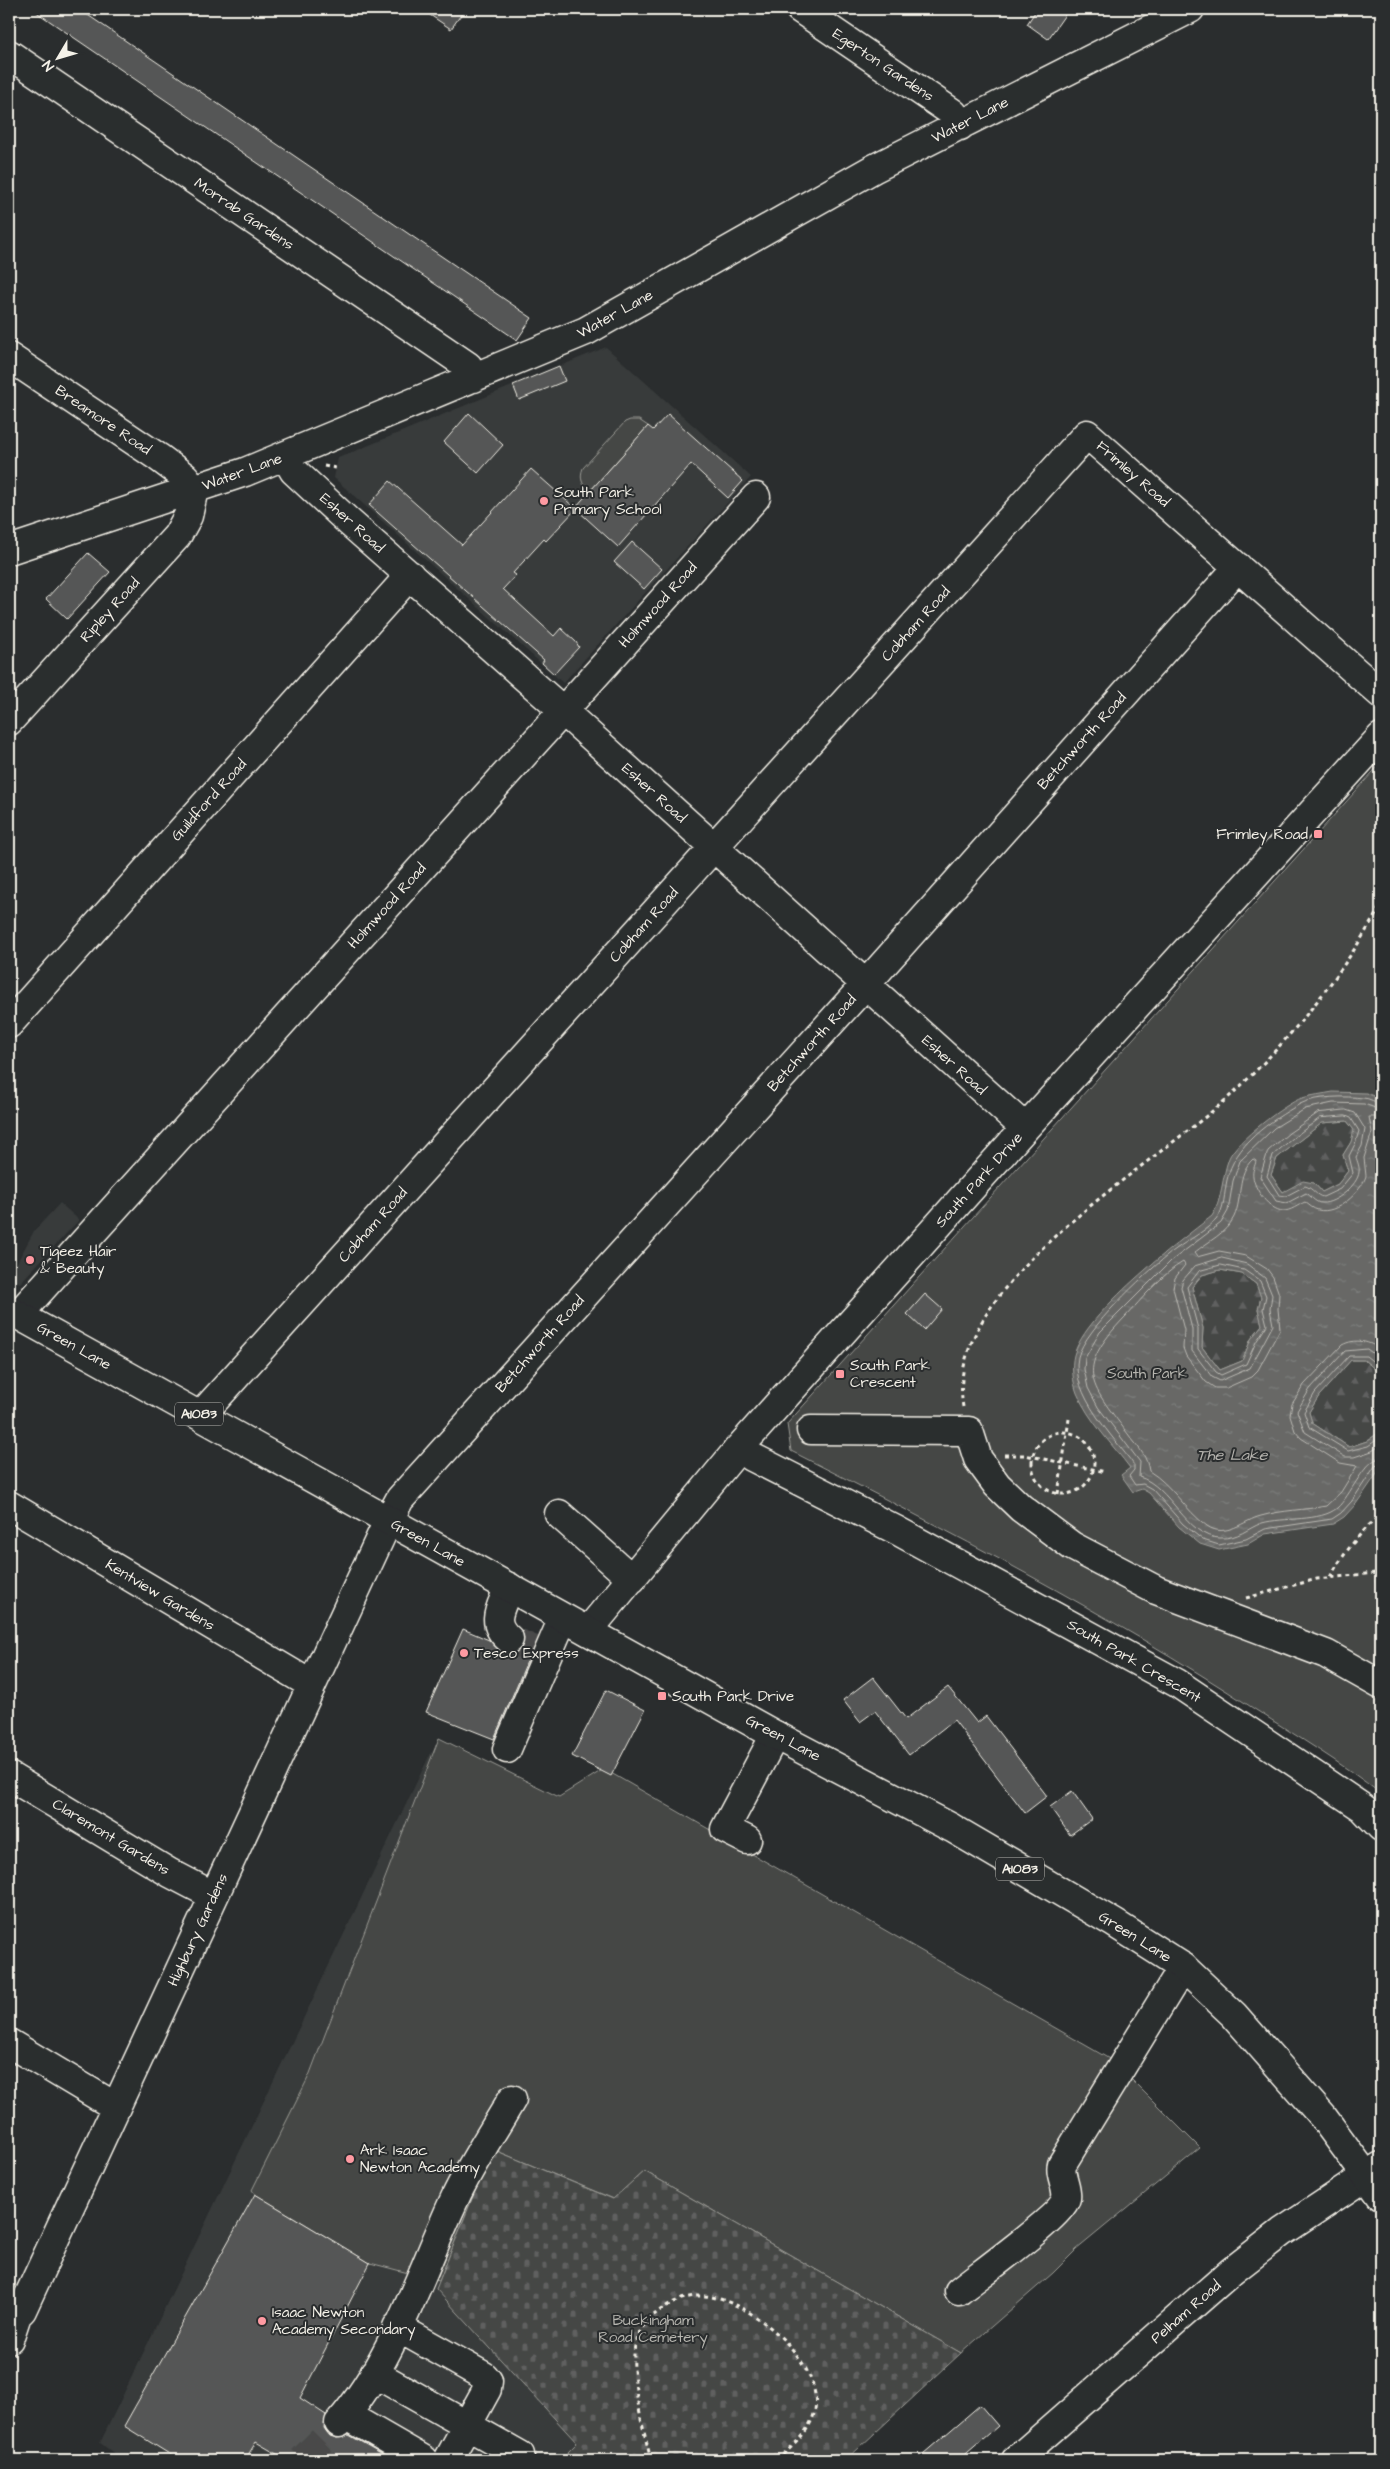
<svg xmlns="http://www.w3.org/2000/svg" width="1390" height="2469" font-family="'Architects Daughter',sans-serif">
<defs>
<pattern id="forest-firs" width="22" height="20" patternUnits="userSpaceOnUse" patternTransform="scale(1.25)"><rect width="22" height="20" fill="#444645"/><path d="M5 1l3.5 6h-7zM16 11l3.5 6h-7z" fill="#606160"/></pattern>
<pattern id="cemetery-stones" width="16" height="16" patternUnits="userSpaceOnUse" patternTransform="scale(1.25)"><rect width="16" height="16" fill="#444645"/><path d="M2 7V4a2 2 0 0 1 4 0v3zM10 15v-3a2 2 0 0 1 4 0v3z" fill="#606160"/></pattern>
<pattern id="water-ripples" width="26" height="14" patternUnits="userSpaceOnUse" patternTransform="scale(1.25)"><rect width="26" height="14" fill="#676866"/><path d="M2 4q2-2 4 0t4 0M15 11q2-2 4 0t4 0" fill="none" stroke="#7d7e7c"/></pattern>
</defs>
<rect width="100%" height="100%" fill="#2a2d2e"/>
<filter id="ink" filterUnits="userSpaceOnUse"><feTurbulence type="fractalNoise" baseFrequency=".02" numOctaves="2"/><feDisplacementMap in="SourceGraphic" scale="10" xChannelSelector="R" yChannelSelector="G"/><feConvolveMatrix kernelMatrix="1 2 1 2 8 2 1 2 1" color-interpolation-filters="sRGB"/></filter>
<g filter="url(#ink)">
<path fill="#373a3a" d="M606,347l145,130 -188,206 -229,-205 4,-20z
M60,1203l19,17 -59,63 -11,-6 25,-46z
M431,1752l162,79 -187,432 33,18 -2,8 141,155 -18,16h-437l-23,-17z"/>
<path fill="#444645" stroke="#9c9c96" d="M630,420h9l9,6 -58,65c-8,-6 -11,-13 -7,-23l42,-46z
M1381,763v1031c-39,-31 -83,-57 -125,-84 -148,-97 -307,-179 -465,-259l-4,-27z
M439,1738l120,59 45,-28 509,292 87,87 -124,102 -23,23 -92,80 -317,-182 -30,28 -122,-50 -53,132 -69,-18 -115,-69 -3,-4 57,-114z"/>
<path fill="url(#forest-firs)" stroke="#9c9c96" d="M1347,1121l7,9 -3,12 -8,13 5,16 -10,13 -16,8 -8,-9 -31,9 -12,-17 6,-17 45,-35z
M1220,1270l22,4 14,10 5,13 -3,12 4,16 -11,14 -9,22 -22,9 -18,-23 1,-19 -11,-41 10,-12z
M1351,1360h13l17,14v57l-14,10 -18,6 -37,-24 -3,-11 10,-16z"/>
<path fill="url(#cemetery-stones)" stroke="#9c9c96" d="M492,2149l121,50 31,-28 317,182 -115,107h-286l17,-17 -141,-154z"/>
<path fill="url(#water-ripples)" stroke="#9f9f9a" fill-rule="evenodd" d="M1333,1092l33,1 15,6v275l-17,-14h-13l-32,36 -10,16 3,11 37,24 18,-6 14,-10v37l-25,36 -12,13 -11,7 -68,10 -17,10 -29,6 -19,-6 -21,-17 -30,-34 -7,-4 -9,3 -12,-17 9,-7c-17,-23 -42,-48 -53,-75 -4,-10 -6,-27 -3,-38 11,-42 103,-112 138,-139 10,-15 10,-40 17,-58 6,-16 57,-55 73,-60 10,-3 21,-4 31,-6zM1347,1121l7,9 -3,12 -8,13 5,16 -10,13 -16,8 -8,-9 -11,-2 -20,11 -12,-17 6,-17 45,-35zM1220,1270l22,4 14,10 5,13 -3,12 4,16 -11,14 -9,22 -22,9 -18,-23 1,-19 -11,-41 10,-12z"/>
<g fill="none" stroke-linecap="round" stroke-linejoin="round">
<path stroke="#bcbab4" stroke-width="1" d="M1381,1103c-6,0 -11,-5 -18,-5 -16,-2 -48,-2 -63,6 -30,17 -66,41 -73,76 -3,13 -2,29 -11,40 -14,14 -34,23 -49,36 -23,19 -82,73 -89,101 -8,37 36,80 56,108v5l-5,6 6,9 8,-1 9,5 31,35 20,16 16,5 27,-6 19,-10 67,-10 9,-6 11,-12 23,-35 6,-2
M1346,1110l9,3 10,16 -3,17 -6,11c1,4 4,10 3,15 -1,13 -24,32 -37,31 -8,0 -11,-8 -16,-10l-19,10 -11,-2 -16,-24 8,-26 21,-18 29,-20z
M1381,1110l-17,-6 -31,-1 -28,6 -31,19 -34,33 -7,20 -5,30 -7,12 -50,38 -71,71 -15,26 -1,11 4,19 10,19 42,55 -1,15c31,8 48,61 81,61 18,1 28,-10 42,-15 21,-6 59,-1 75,-15 13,-11 28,-50 44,-50
M1346,1116l5,2 8,13 -4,13 -6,12 4,17 -13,16 -17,8c-7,-1 -10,-9 -18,-11l-19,10 -7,-1 -12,-19 6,-21 20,-17 27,-20z
M1381,1117h-12l3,15 -8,26 2,18c-5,16 -29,39 -48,34 -5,-1 -9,-5 -13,-8 -7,3 -14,9 -22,9 -14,-1 -29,-22 -30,-35 -1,-5 2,-10 3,-15l-3,-2c-17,15 -10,39 -19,58 -8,17 -26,24 -40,36l3,4 22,-6 27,5 21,13 6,8 6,17 -1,15 2,20 -22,41 -7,7 -25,11h-11l-9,-6 -20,-26 -3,-8 1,-18 -11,-42 2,-10 10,-13 -2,-3c-20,11 -42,38 -58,55 -53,55 -34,67 6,121 9,11 16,19 18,33 23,14 36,39 58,55 19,13 37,-6 54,-10 21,-6 44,-6 65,-10l15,-14 16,-26 -17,-3 -39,-25 -6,-7 -5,-16 2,-11 12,-19 38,-40c13,-7 28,-4 39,5
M1222,1258l25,6 18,14 7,17 -2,14 3,16 -23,43 -30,13 -8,-4 -20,-26v-22l-11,-42 2,-7 12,-14z
M1221,1265l23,5 16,11 6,15 -3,13 4,16 -11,17 -10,22 -25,11 -5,-3 -18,-23v-20l-11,-42 12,-16z
M1381,1360l-14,-11 -22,2 -35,38 -13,22 8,21 40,25h9l18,-6 9,-6
M1381,1368l-15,-12h-17l-34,37 -11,19 5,15 39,24 20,-5 13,-9"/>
</g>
<path fill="#555756" stroke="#f4f1e8" d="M32,9h47l453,309 -15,22z
M421,9h44l-14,20z
M1037,9h32l-21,30 -21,-15z
M559,366l6,15 -46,19 -6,-15z
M469,413l34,32 -25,28 -34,-31z
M668,414l75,67 -15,17 -37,-34 -73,83 -42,-38 -30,32 -2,-2 -31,34 3,2 -13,14 51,47 7,-8 15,14 3,5 -25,27 -12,-11 2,-3 -175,-155 21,-24 72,64 69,-76 44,39 73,-82 5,4z
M632,542l30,27 -18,20 -30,-27z
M88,553l22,19 -43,47 -21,-20z
M925,1294l17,15 -18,21 -17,-16z
M463,1629l26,11 16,14h8l7,-4 4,-7 -2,-12 15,7 -43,101 -68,-27z
M873,1677l33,42 42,-32 29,36 9,-7 61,80 -22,17 -71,-93 -45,35 -34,-44 -15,11 -17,-22z
M606,1690l39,20 -34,66 -39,-20z
M1072,1791l20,28 -22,16 -20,-28z
M255,2194l115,69 -70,135 26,17 -2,13 6,8 7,2 12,-3 44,25h-106l-31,-18 -11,18h-66l-55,-34z
M980,2405l18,21 -39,34h-43z"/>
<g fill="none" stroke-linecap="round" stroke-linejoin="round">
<path stroke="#484a4a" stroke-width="28" stroke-dasharray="28 14" stroke-linecap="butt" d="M509,1639l31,13
M302,2460l37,-37"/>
<g stroke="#f4f1e8" stroke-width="31">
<path id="minor" d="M800,9l153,104 7,13
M9,54l459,312 6,12
M9,357l149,100 27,20 9,12
M285,456l9,15 55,51 213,188 463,418
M9,550l236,-78 341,-141 287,-162 317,-160
M9,721l168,-185 11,-20 6,-27
M9,1024l401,-449
M18,1315l738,-818
M201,1415l886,-981 294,260
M811,1430l158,1 9,28 19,26 24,23 51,38 84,44 170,64 55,31
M739,1448l13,9 144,73 281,153 186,125 18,19
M9,1505l303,180
M559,1514l73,65
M509,1587c-8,21 -20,35 0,52
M588,1631l151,-183 286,-320 356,-391
M507,1749l56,-131
M9,1776l161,97 44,23
M747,1840l-22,-11 50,-94
M9,2043l107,64
M959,2291c17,-14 104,-76 107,-93 2,-11 -7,-23 -4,-34l121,-197
M397,2327l87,49 4,5 -1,8 -39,71
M9,2339l8,-24 5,-5 366,-789 12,-22 465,-514 373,-418
M374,2373l146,82
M346,2415l78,45
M339,2423c54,-61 82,-152 116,-225 16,-34 38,-66 57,-99
M1016,2460l216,-189 50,-39 99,-66"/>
</g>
<g stroke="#f4f1e8" stroke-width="31">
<path id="major" d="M9,1310l766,425 177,93 162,95 69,44 51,48 89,102 58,79"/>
</g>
<path stroke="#f4f1e8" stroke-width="3" stroke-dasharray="4 4" stroke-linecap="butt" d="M324,466l12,2
M963,1407c-21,-124 191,-240 269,-313 59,-55 111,-120 149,-189
M1032 1463a31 31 0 1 1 62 0a31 31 0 1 1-62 0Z
M1004,1455h21l81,17
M1058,1494l11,-75
M1381,1557c-7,11 -7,24 0,35
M1330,1577c11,-20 33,-49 51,-62
M1246,1598l71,-19 58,-6
M651,2460c-8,-31 -24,-93 -14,-123 4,-11 13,-19 22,-26 13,-10 29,-16 46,-15 45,4 118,65 110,114 -4,20 -23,38 -39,50"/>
<use href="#minor" stroke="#2a2d2e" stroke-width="28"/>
<use href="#major" stroke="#2a2d2e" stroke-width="28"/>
</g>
</g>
<g fill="#ff9aa2" stroke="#2a2d2e" stroke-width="2">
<circle cx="544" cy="501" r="5"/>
<rect x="1313" y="829" width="10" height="10" rx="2.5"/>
<circle cx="30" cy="1260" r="5"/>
<rect x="835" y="1369" width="10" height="10" rx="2.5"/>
<circle cx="464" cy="1653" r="5"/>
<rect x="657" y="1691" width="10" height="10" rx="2.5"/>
<circle cx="350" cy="2159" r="5"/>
<circle cx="262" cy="2321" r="5"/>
</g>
<g text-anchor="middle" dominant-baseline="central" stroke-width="4" stroke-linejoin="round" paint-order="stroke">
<g fill="#2a2d2e" stroke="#b7b6b0" stroke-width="1">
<rect x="175" y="1402.5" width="48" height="23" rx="4"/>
<rect x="996" y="1857.5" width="48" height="23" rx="4"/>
</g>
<g font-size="14" font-weight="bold" fill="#f4f1e8">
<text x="199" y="1414">A1083</text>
<text x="1020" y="1869">A1083</text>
</g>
<g font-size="15" fill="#f4f1e8" stroke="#2a2d2e">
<text transform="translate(883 65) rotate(34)">Egerton Gardens</text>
<text transform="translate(970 120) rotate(-27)">Water Lane</text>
<text transform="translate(244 214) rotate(34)">Morrab Gardens</text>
<text transform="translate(615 314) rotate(-29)">Water Lane</text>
<text transform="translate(103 420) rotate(34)">Breamore Road</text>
<text transform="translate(242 472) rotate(-20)">Water Lane</text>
<text transform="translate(1133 474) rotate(41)">Frimley Road</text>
<text transform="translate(352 523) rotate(42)">Esher Road</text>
<text transform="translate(658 605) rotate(-48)">Holmwood Road</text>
<text transform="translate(110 610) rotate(-48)">Ripley Road</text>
<text transform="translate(916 624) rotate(-48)">Cobham Road</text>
<text transform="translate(1082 741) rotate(-48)">Betchworth Road</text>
<text transform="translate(654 793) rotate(42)">Esher Road</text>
<text transform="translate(209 800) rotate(-48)">Guildford Road</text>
<text transform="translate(387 906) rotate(-48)">Holmwood Road</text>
<text transform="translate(644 925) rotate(-48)">Cobham Road</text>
<text transform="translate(812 1043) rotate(-48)">Betchworth Road</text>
<text transform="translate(954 1065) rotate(42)">Esher Road</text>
<text transform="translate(979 1180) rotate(-48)">South Park Drive</text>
<text transform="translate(373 1225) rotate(-48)">Cobham Road</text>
<text transform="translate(540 1344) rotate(-48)">Betchworth Road</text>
<text transform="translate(74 1346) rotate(29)">Green Lane</text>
<text transform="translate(428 1543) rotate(29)">Green Lane</text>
<text transform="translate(160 1595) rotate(31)">Kentview Gardens</text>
<text transform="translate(1134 1661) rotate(30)">South Park Crescent</text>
<text transform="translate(783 1738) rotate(28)">Green Lane</text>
<text transform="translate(111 1837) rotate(31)">Claremont Gardens</text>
<text transform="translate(198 1930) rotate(-65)">Highbury Gardens</text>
<text transform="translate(1135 1937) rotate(32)">Green Lane</text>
<text transform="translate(1186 2312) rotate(-41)">Pelham Road</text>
</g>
<g font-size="15" fill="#f4f1e8" stroke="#2a2d2e" text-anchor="start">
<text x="554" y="492">South Park<tspan x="554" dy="17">Primary School</tspan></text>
<text x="1308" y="834" text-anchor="end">Frimley Road</text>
<text x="40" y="1251">Tigeez Hair<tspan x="40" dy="17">&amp; Beauty</tspan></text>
<text x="850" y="1365">South Park<tspan x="850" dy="17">Crescent</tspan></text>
<text x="474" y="1653">Tesco Express</text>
<text x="672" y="1696">South Park Drive</text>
<text x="360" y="2150">Ark Isaac<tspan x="360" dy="17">Newton Academy</tspan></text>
<text x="272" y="2312">Isaac Newton<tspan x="272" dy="17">Academy Secondary</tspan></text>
</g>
<g font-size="15" fill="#b6b5af" stroke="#2a2d2e">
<text x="1147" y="1373">South Park</text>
<text x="653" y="2320">Buckingham<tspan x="653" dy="17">Road Cemetery</tspan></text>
</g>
<g font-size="16" font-style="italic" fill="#b5b3ae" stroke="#2a2d2e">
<text x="1232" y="1455">The Lake</text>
</g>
</g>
<rect width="1390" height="2469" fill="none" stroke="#2a2d2e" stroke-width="30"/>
<rect x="15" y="15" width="1360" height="2439" fill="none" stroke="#f4f1e8" stroke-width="2" filter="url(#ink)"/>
<g transform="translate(58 58) rotate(232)" stroke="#2a2d2e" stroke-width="4" paint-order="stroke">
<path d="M0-4L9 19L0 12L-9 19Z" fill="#f4f1e8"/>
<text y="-8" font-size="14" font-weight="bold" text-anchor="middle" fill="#f4f1e8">N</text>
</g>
</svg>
